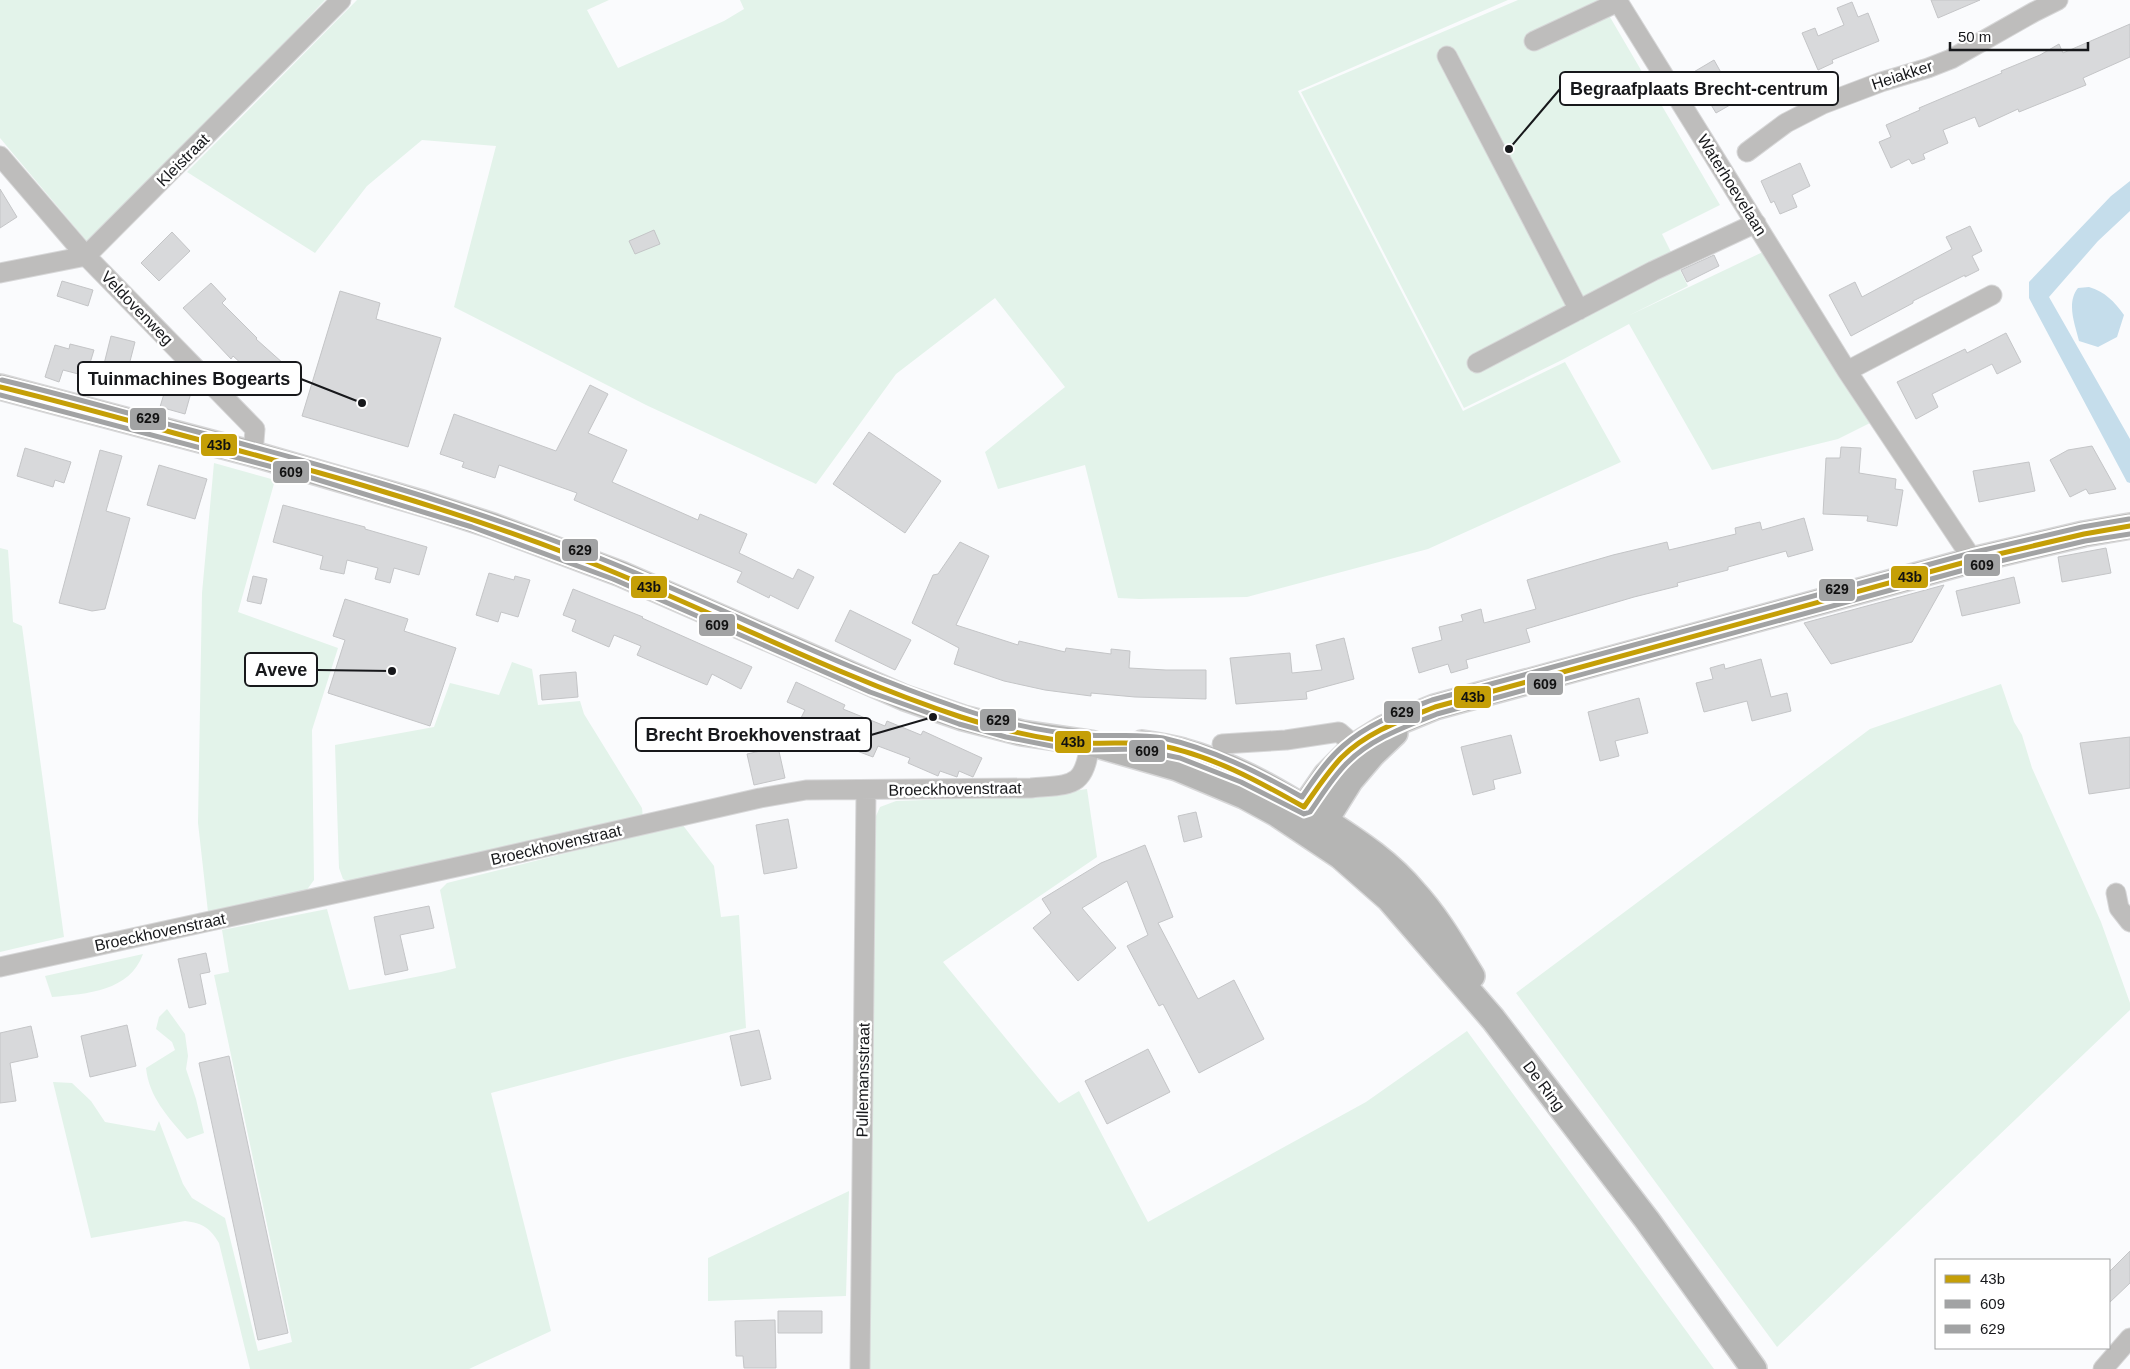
<svg xmlns="http://www.w3.org/2000/svg" width="2130" height="1369" font-family="Arial,sans-serif">
<rect width="100%" height="100%" fill="#fafbfd"/>
<path fill="#e3f3ea" d="M0,0h325l-153,161 -83,83 -89,-106z
M357,0h252l-22,10 31,58 106,-47 20,-12 -4,-9h768l-210,91 165,320 102,-49 56,100 -193,87 -181,48 -108,2 -21,-1 -33,-133 -87,24 -13,-37 80,-65 -70,-89 -99,76 -80,110 -170,-79 -192,-98 42,-161 -74,-6 -55,46 -52,67 -128,-81z
M1518,0h82l120,205 -58,29 26,52 -60,30 139,-66 105,172 -34,17 -126,31 -83,-146 -67,36 -98,48 -163,-316z
M214,463l61,17 -37,132 100,36 -26,82 2,150 -8,11 -98,21 -10,-89 4,-230z
M0,548l8,2 5,72 9,4 42,311 -64,15z
M512,662l20,7 6,36 42,-4 4,13 58,94 1,10 -294,64 -6,-3 -4,-11 -4,-123 99,-18 16,-44 49,12z
M2001,684l13,38 8,13 10,33 69,154 29,81v7l-353,337 -261,-354 354,-264z
M1087,789l10,68 -154,105 116,141 20,-12 69,131 218,-120 101,-71 247,338h-847l5,-544 8,-18 16,-6 145,-5z
M682,824l32,42 7,51 18,-2 7,113 -123,30 -132,35 60,238 -82,38h-219l-31,-126c-9,-15 -16,-20 -34,-22l-94,17 -38,-156 19,1 19,18 14,21 50,9 4,-10 24,63 9,14 33,20 33,133 34,-9 -78,-367 15,-3 -7,-42 105,-21 22,81 92,-18 15,-4 -16,-78 7,-7z
M143,954c-13,37 -56,40 -91,43l-7,-21z
M167,1009l18,25 3,22 -2,13 10,30 8,34 -17,6c-19,-22 -38,-42 -41,-71l29,-18 -3,-8 -16,-13 3,-12z
M849,1191l-3,105 -138,5v-43z"/>
<path fill="#c5ddeb" d="M2130,181v30l-32,30 -49,56 81,142v44l-3,-1 -98,-184v-16l82,-86z
M2089,287c16,5 25,14 35,28l-7,22 -19,10 -19,-6c-4,-17 -13,-38 -1,-53z"/>
<path fill="#d8d9db" stroke="#c4c5c7" d="M1931,0h49l-42,18z
M1852,2l6,15 10,-4 11,28 -47,19 1,3 -15,7 -16,-37 13,-5 3,8 26,-11 -7,-17z
M2130,24v33l-47,21 3,7 -67,27 -1,-3 -39,18 -4,-10 -32,13 5,13 -25,11 2,5 -13,5 -3,-5 -18,9 -12,-26 12,-5 -5,-12 34,-15 -1,-2 83,-35 -1,-2 39,-16 19,-11 4,9z
M1714,60l23,41 -21,12 -24,-40z
M1800,163l10,23 -18,9 5,12 -17,7 -6,-13 -3,2 -10,-22z
M0,189l17,28 -17,11z
M1970,226l12,25 -10,5 7,14 -14,7v-2l-52,26v2l-62,33 -22,-41 26,-13 7,15 90,-48 -6,-12z
M654,230l6,14 -25,10 -6,-13z
M172,232l18,19 -31,30 -18,-18z
M1714,255l5,11 -32,16 -6,-12z
M62,281l31,9 -5,16 -31,-10z
M211,283l15,16 -4,4 35,35 -1,1 37,33 -19,21 -41,-37 -2,3 -48,-51z
M340,291l40,12 -4,16 65,19 -33,109 -106,-31z
M2006,333l15,29 -24,12 -5,-10 -60,30 6,13 -22,12 -19,-37 68,-33 2,4z
M111,336l24,6 -7,27 -24,-5z
M70,344l24,6 -8,26 -23,-6 -4,12 -14,-5 10,-32 14,4z
M172,367l10,3 12,12 -9,32 -25,-7z
M590,385l18,9 -20,39 39,17 -15,32 86,38 2,-6 47,20 -8,19 54,26 5,-10 16,8 -16,32 -28,-14 -1,3 -32,-16 5,-10 -168,-72 3,-7 -78,-28 -4,13 -33,-11 2,-5 -24,-8 14,-40 102,37z
M869,432l72,49 -36,52 -72,-49z
M2092,446l24,43 -27,5 -3,-5 -16,8 -20,-37 18,-10z
M1841,447l20,1 -2,25 37,6 -1,10 8,1 -6,36 -30,-5 1,-5 -45,-2 3,-56h14z
M25,448l46,14 -7,21 -9,-3 -2,7 -36,-11z
M100,450l22,6 -16,55 24,7 -25,91 -13,2 -33,-8z
M2029,462l6,29 -56,11 -6,-31z
M159,465l48,14 -12,40 -48,-14z
M283,505l82,22v2l62,18 -8,28 -25,-7 -4,15 -15,-4 3,-11 -31,-8 -3,14 -24,-5 3,-13 -50,-14z
M1804,518l9,32 -25,7 -2,-6 -58,16v3l-51,13 1,3 -44,11 -108,32 4,13 -64,18 2,8 -17,5 -3,-9 -29,9 -7,-25 30,-8 -3,-13 24,-6 -2,-6 20,-6 3,14 52,-14 -9,-29 86,-25 54,-13 2,8 67,-16 -1,-6 25,-6 2,8z
M960,542l29,14 -33,69 62,20 1,-4 46,11 1,-4 45,6v-5l19,2 -1,17 37,2h40v29l-71,-2 -44,-4v3l-46,-6 -41,-9 -50,-17 5,-16 -47,-25 21,-48 5,-1z
M2106,548l5,25 -49,9 -4,-25z
M489,573l25,7 1,-4 15,4 -12,37 -17,-5 -3,10 -22,-7z
M253,576l14,3 -6,25 -14,-3z
M2014,577l6,26 -58,13 -6,-25z
M1944,585l-32,57 -81,22 -27,-41z
M573,589l70,28 -1,1 110,49 -11,22 -29,-15 -5,11 -70,-30 4,-9 -27,-11 -5,12 -37,-16 4,-11 -13,-5z
M345,599l63,20 -4,12 52,17 -26,78 -102,-33 17,-53 -12,-4z
M850,610l61,30 -16,30 -60,-29z
M1344,638l10,41 -48,13 1,7 -71,5 -6,-46 60,-5 2,20 30,-3 -6,-25z
M1761,659l10,38 16,-4 4,18 -39,10 -5,-20 -43,11 -8,-29 17,-4 -3,-11 14,-4 1,5z
M576,672l2,25 -36,3 -2,-25z
M796,682l49,23 -2,4 42,17 2,-5 34,14 2,-4 59,27 -9,19 -14,-6 -2,6 -17,-6 -2,5 -30,-13 2,-5 -32,-12 -5,11 -24,-9 2,-4 -51,-24 5,-10 -18,-8z
M1639,698l9,35 -33,8 4,15 -19,5 -12,-49z
M1511,735l10,38 -28,7 2,9 -22,6 -12,-48z
M2130,737v51l-41,6 -9,-51z
M778,747l7,31 -31,7 -7,-31z
M1196,812l6,25 -18,5 -6,-26z
M788,819l9,49 -33,6 -8,-49z
M1145,845l28,72 -15,6 40,76 36,-19 30,59 -65,34 -36,-69 -4,2 -32,-60 21,-11 -21,-54 -45,27 34,40 -38,33 -45,-53 18,-15 -9,-14 59,-36z
M429,906l5,22 -34,7 8,35 -23,5 -11,-58z
M206,953l4,19 -10,2 6,30 -17,4 -11,-49z
M127,1025l9,41 -46,11 -9,-41z
M31,1026l7,31 -28,6 6,38 -16,2v-70z
M759,1030l12,49 -30,7 -11,-50z
M1148,1049l22,43 -63,32 -22,-43z
M229,1056l59,277 -30,7 -59,-277z
M2130,1251v32l-21,20v-31z
M778,1311h44v22h-44z
M775,1320l1,48h-32l-1,-12h-7l-1,-35z"/>
<g fill="none" stroke-linecap="round" stroke-linejoin="round">
<g stroke="#d7d7d8" stroke-width="21">
<path id="minor" d="M1617,0l230,371 126,189
M1534,41l84,-39
M1447,56l132,254
M1747,152l39,-29 37,-19 58,-22 47,-14 23,-9 83,-47 24,-12
M0,156l86,100 169,173 -2,25
M0,273l86,-17 255,-256
M1477,363l176,-92 103,-48
M1847,371l145,-76
M1222,744l64,-4 53,-8 16,14
M2116,893l3,15 11,14
M0,967l484,-106 276,-63 46,-8 225,-2c41,-4 53,1 59,-45
M860,1369l6,-578
M2103,1369l27,-31"/>
</g>
<g stroke="#d7d7d8" stroke-width="28">
<path id="major" d="M0,387l253,67 172,50 68,22 128,48 284,124 58,20 59,15 68,10 87,25 67,28 33,18 63,42 49,43 104,120 154,201 107,149
M1142,743c14,2 28,4 41,8 53,14 100,43 146,72 31,20 61,40 85,69 23,25 40,55 58,84
M1311,827l14,-6 25,-40 23,-27 22,-21
M1305,830l-1,-23 22,-32 29,-29 29,-18 51,-21 538,-147 111,-26 46,-8"/>
</g>
<use href="#minor" stroke="#bebdbc" stroke-width="19"/>
<use href="#major" stroke="#b5b5b4" stroke-width="25"/>
<g stroke="#fff" stroke-width="9">
<path id="bus-1" d="M0,387c58,14 116,30 174,46 134,36 267,72 397,122 131,50 256,118 390,162 41,13 85,24 128,26 24,1 46,-2 69,2 53,10 100,36 146,62 12,-17 23,-34 37,-49 26,-26 61,-38 94,-51l538,-147 111,-26 46,-8"/>
</g>
<g stroke="#fff" stroke-width="9">
<path id="bus-2" d="M0,395l299,79 173,53 141,52 257,113 89,32 47,13 51,10 32,3 48,-1 43,9 61,24 63,32 6,-2c12,-17 22,-34 37,-49 25,-25 58,-36 90,-49l538,-147 110,-26 45,-7"/>
</g>
<g stroke="#fff" stroke-width="9">
<path id="bus-3" d="M2,380c58,14 115,30 173,46 134,35 266,72 396,121 131,49 255,116 388,161 41,14 85,25 128,27 26,2 50,-2 76,3 49,11 95,34 139,59 12,-18 25,-37 41,-51 26,-23 58,-34 89,-46l539,-147 111,-26 47,-8"/>
</g>
<use href="#bus-1" stroke="#c59f07" stroke-width="5"/>
<use href="#bus-2" stroke="#a2a3a4" stroke-width="5"/>
<use href="#bus-3" stroke="#a2a3a4" stroke-width="5"/>
</g>
<g text-anchor="middle" dominant-baseline="central" stroke-width="5" stroke-linejoin="round" paint-order="stroke">
<g font-size="16" fill="#17181b" stroke="#fff">
<text transform="translate(1902 75) rotate(-18)">Heiakker</text>
<text transform="translate(183 160) rotate(-45)">Kleistraat</text>
<text transform="translate(1732 185) rotate(58)">Waterhoevelaan</text>
<text transform="translate(137 308) rotate(46)">Veldovenweg</text>
<text transform="translate(955 789) rotate(-1)">Broeckhovenstraat</text>
<text transform="translate(556 845) rotate(-13)">Broeckhovenstraat</text>
<text transform="translate(160 932) rotate(-12)">Broeckhovenstraat</text>
<text transform="translate(863 1080) rotate(-89)">Pullemansstraat</text>
<text transform="translate(1544 1086) rotate(53)">De Ring</text>
</g>
</g>
<path fill="none" stroke="#17181b" stroke-width="2" d="M1509 149L1560 89M362 403L301 379M392 671L317 670M933 717L871 735"/>
<g fill="#17181b" stroke="#fff" stroke-width="2">
<circle cx="1509" cy="149" r="5"/>
<circle cx="362" cy="403" r="5"/>
<circle cx="392" cy="671" r="5"/>
<circle cx="933" cy="717" r="5"/>
</g>
<g fill="#fff" stroke="#17181b" stroke-width="2">
<rect x="1560" y="72" width="278" height="33" rx="5"/>
<rect x="78" y="362" width="223" height="33" rx="5"/>
<rect x="245" y="653" width="72" height="33" rx="5"/>
<rect x="636" y="718" width="235" height="33" rx="5"/>
</g>
<g font-size="18" text-anchor="middle" font-weight="bold" fill="#17181b">
<text x="1699" y="95">Begraafplaats Brecht-centrum</text>
<text x="189" y="385">Tuinmachines Bogearts</text>
<text x="281" y="676">Aveve</text>
<text x="753" y="741">Brecht Broekhovenstraat</text>
</g>
<g stroke="#fff" stroke-width="2">
<rect x="129" y="407" width="38" height="24" rx="5" fill="#a2a3a4"/>
<rect x="200" y="433" width="38" height="24" rx="5" fill="#c59f07"/>
<rect x="272" y="460" width="38" height="24" rx="5" fill="#a2a3a4"/>
<rect x="561" y="538" width="38" height="24" rx="5" fill="#a2a3a4"/>
<rect x="1963" y="553" width="38" height="24" rx="5" fill="#a2a3a4"/>
<rect x="1890" y="565" width="39" height="24" rx="5" fill="#c59f07"/>
<rect x="630" y="575" width="38" height="24" rx="5" fill="#c59f07"/>
<rect x="1818" y="578" width="38" height="24" rx="5" fill="#a2a3a4"/>
<rect x="698" y="613" width="38" height="24" rx="5" fill="#a2a3a4"/>
<rect x="1526" y="672" width="38" height="24" rx="5" fill="#a2a3a4"/>
<rect x="1453" y="685" width="39" height="24" rx="5" fill="#c59f07"/>
<rect x="1383" y="700" width="38" height="24" rx="5" fill="#a2a3a4"/>
<rect x="979" y="708" width="38" height="24" rx="5" fill="#a2a3a4"/>
<rect x="1054" y="730" width="38" height="24" rx="5" fill="#c59f07"/>
<rect x="1128" y="739" width="38" height="24" rx="5" fill="#a2a3a4"/>
</g>
<g font-size="14" text-anchor="middle" font-weight="bold" fill="#111">
<text x="148" y="423">629</text>
<text x="219" y="450">43b</text>
<text x="291" y="477">609</text>
<text x="580" y="555">629</text>
<text x="1982" y="570">609</text>
<text x="1910" y="582">43b</text>
<text x="649" y="592">43b</text>
<text x="1837" y="594">629</text>
<text x="717" y="630">609</text>
<text x="1545" y="689">609</text>
<text x="1473" y="702">43b</text>
<text x="1402" y="717">629</text>
<text x="998" y="725">629</text>
<text x="1073" y="747">43b</text>
<text x="1147" y="756">609</text>
</g>
<rect x="1935" y="1259" width="175" height="90" fill="#ffffff" stroke="#a2a3a4"/>
<rect x="1945" y="1275" width="25" height="8" fill="#c59f07" stroke="#a2a3a4"/>
<text x="1980" y="1284" font-size="15" fill="#17181b">43b</text>
<rect x="1945" y="1300" width="25" height="8" fill="#a2a3a4" stroke="#a2a3a4"/>
<text x="1980" y="1309" font-size="15" fill="#17181b">609</text>
<rect x="1945" y="1325" width="25" height="8" fill="#a2a3a4" stroke="#a2a3a4"/>
<text x="1980" y="1334" font-size="15" fill="#17181b">629</text>
<path d="M1950 42v8h138v-8" fill="none" stroke="#17181b" stroke-width="2.5"/>
<text x="1958" y="42" font-size="15" fill="#17181b" stroke="#ffffff" stroke-width="4" paint-order="stroke">50 m</text>
</svg>
